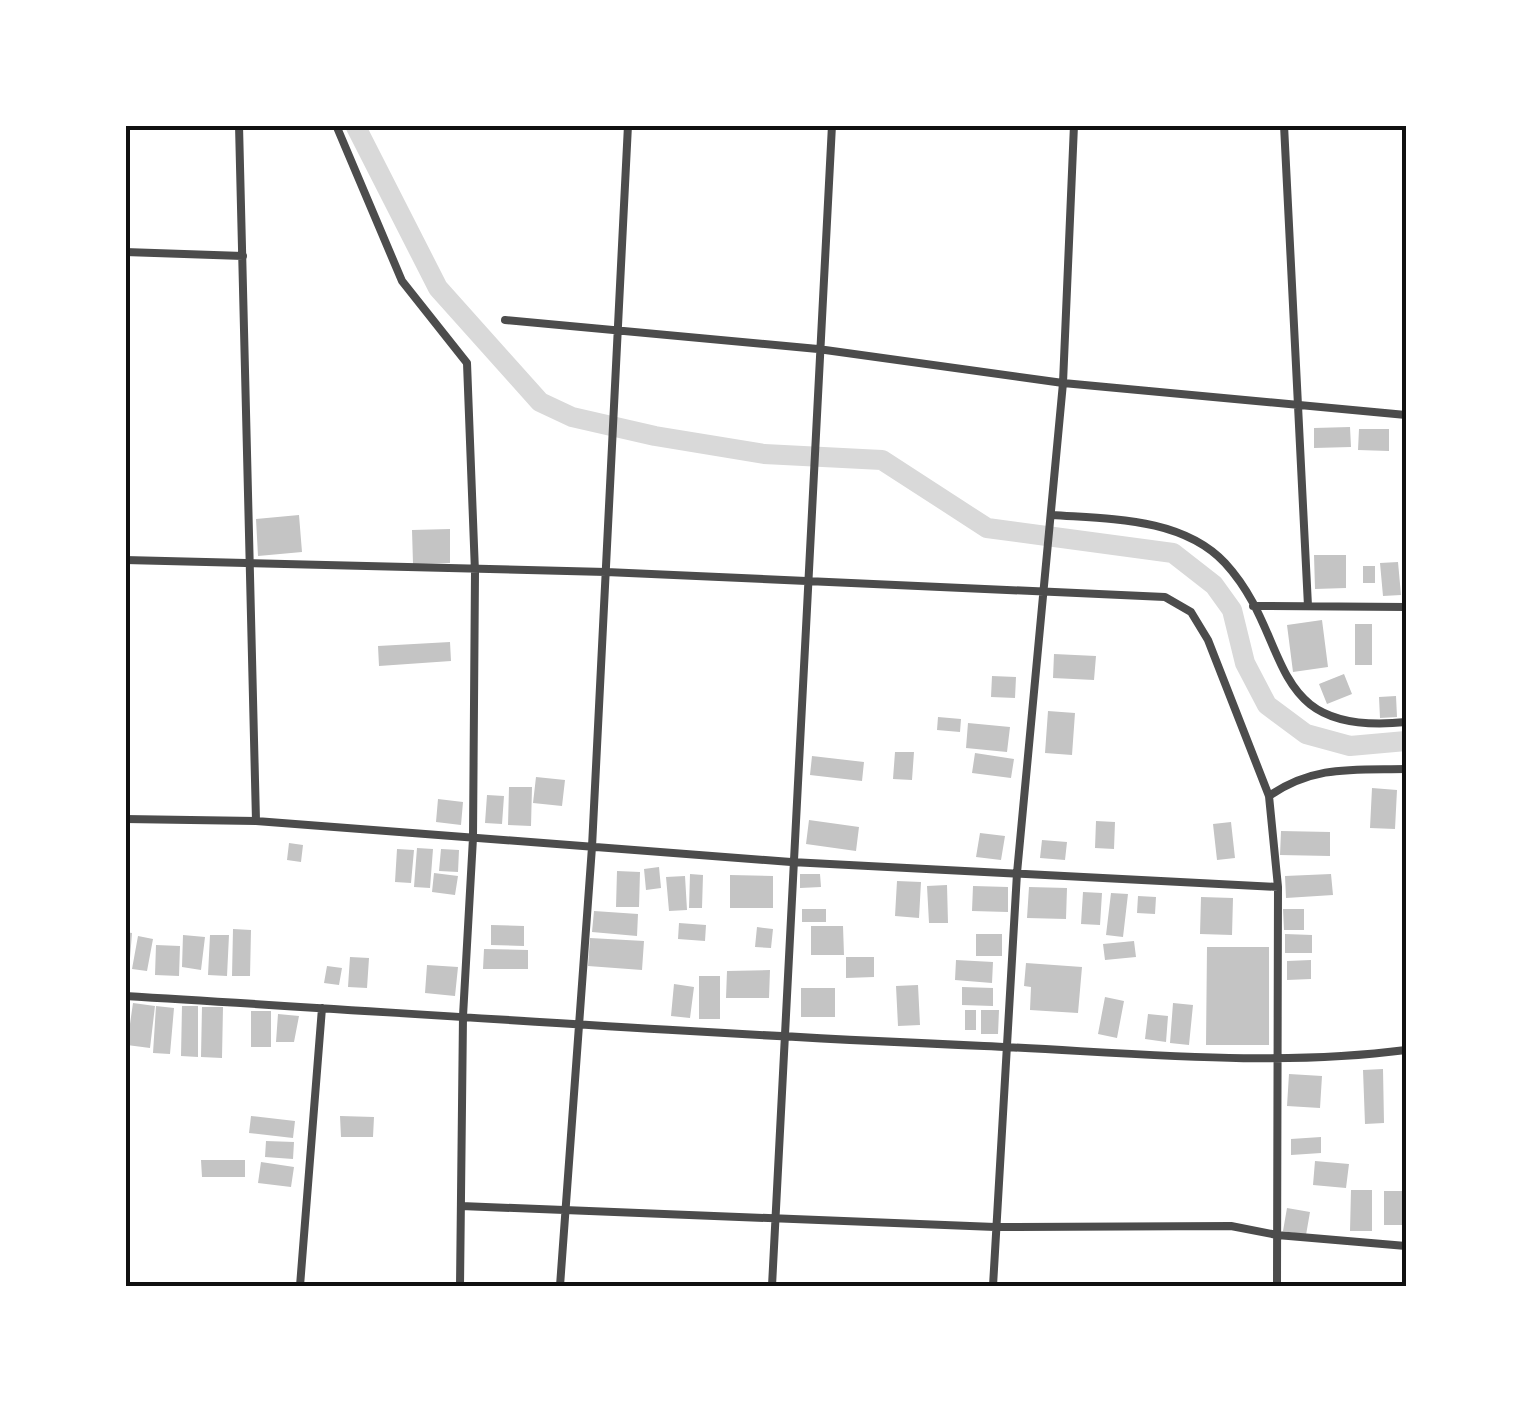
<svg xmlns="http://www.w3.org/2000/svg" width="1531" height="1411" font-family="'Noto Sans',sans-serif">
<rect width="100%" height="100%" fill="#fff"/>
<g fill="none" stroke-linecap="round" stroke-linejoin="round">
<path stroke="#d9d9d9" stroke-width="20" d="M355,125l83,163 102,114 32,15 83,19 109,18 118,6 105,68 186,25 41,32 18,25 13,53 22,42 39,29 44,12 56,-5"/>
</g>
<path fill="#c4c4c4" d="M1350,427l1,20 -37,1v-20z
M1359,429h30v22l-31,-1z
M299,515l3,37 -44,4 -2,-37z
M450,529v34l-37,1 -1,-34z
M1314,555h32v33l-31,1z
M1398,562l3,33 -18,1 -3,-33z
M1363,566h12v17h-12z
M1322,620l6,47 -35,5 -6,-47z
M1355,624h17v41h-17z
M450,642l1,19 -72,5 -1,-20z
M1054,654l42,2 -2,24 -41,-2z
M1344,674l8,20 -25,10 -8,-20z
M992,676l24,1 -1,21 -24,-1z
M1396,696l1,21 -17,1 -1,-21z
M1048,711l27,2 -3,42 -27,-2z
M938,717l23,2 -1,13 -23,-2z
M968,723l42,4 -3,25 -41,-4z
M895,752h19l-2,28 -19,-1z
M975,753l39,6 -3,19 -39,-5z
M812,756l52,6 -2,19 -52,-6z
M536,777l29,3 -3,26 -29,-3z
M509,787h23l-1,39 -23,-1z
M1372,788l25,2 -2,39 -25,-1z
M487,795l17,1 -2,28 -17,-1z
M438,799l25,3 -2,23 -25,-3z
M809,820l50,7 -3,24 -50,-7z
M1096,821l19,1 -1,27 -19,-1z
M1231,822l4,36 -18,2 -4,-36z
M1281,831l49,1v24l-50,-1z
M980,833l25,3 -4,24 -25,-3z
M1042,840l25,2 -2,18 -25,-2z
M289,843l14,2 -2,17 -14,-2z
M417,848l16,1 -3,39 -16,-1z
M397,849l17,1 -3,33 -16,-1z
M441,849l18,1 -1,22 -19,-1z
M659,867l2,21 -15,2 -2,-21z
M617,871l23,1 -1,35h-23z
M434,873l24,3 -3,19 -23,-3z
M690,874l13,1 -1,33h-13z
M800,874h20l1,13 -21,1z
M1331,874l2,21 -47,3 -1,-22z
M730,875l43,1v32h-43z
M685,876l2,34 -18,1 -3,-34z
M897,881l24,1 -2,36 -24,-2z
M947,885l1,38h-19l-2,-37z
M973,886l35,1v25l-36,-1z
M1029,887l38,1 -1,31 -39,-1z
M1083,892l19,1 -2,32 -19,-1z
M1111,893l17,1 -5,43 -17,-2z
M1138,896l18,1 -1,17 -18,-1z
M1201,897l32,1 -1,37 -32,-1z
M802,909h24v13h-24z
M1283,909h21v21h-20z
M594,911l44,3 -1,22 -45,-4z
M679,923l27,2 -1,16 -27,-2z
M491,925l33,1v20l-33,-1z
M811,926h32l1,29h-33z
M757,927l16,2 -2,19 -16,-1z
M233,929l18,1 -1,46h-18z
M125,932l7,1 -3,38h-4z
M976,934h26v22h-26z
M1285,934l27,1v18h-27z
M183,935l22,2 -4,33 -19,-3z
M210,935h19l-2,41 -19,-1z
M138,936l15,3 -6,32 -15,-2z
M590,938l54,3 -2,29 -54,-4z
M1134,941l2,16 -31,3 -2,-16z
M156,945l24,1 -1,30 -24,-1z
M1207,947h62v98h-63z
M484,949l44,1v19h-45z
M350,957l19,1 -2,30 -19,-1z
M846,957h28v20l-28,1z
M956,960l37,2 -1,21 -37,-3z
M1311,960v19l-24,1v-19z
M1026,963l56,4 -4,46 -48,-3 1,-23 -7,-1z
M427,965l31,2 -3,29 -30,-3z
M327,966l15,2 -3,17 -15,-2z
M770,970l-1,28h-43l1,-27z
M699,976h21v43h-21z
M674,984l20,3 -4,31 -19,-2z
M918,985l2,40 -22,1 -2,-40z
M962,987l31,1v18l-31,-1z
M801,988h34v29h-34z
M1105,997l19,4 -7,37 -19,-4z
M133,1003l22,3 -5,42 -23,-3z
M1173,1003l20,2 -4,40 -19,-2z
M156,1006l18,2 -4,46 -17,-1z
M182,1006h16v51l-17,-1z
M202,1007h21l-1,51 -21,-1z
M965,1010h11v20h-11z
M981,1010h18l-1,24h-17z
M251,1011h20v36h-20z
M278,1014l21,2 -5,26h-18z
M1148,1014l20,2 -2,26 -21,-3z
M1383,1069l1,54 -19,1 -2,-54z
M1289,1074l33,2 -2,32 -33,-2z
M251,1116l44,5 -2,17 -44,-5z
M340,1116l34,1 -1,20h-32z
M1321,1137v16l-30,2v-16z
M266,1141l28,1 -1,17 -28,-2z
M201,1160h44v17h-43z
M1315,1161l34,3 -3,24 -33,-3z
M261,1162l33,5 -3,20 -33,-4z
M1351,1190h21v41h-22z
M1384,1191h22v34h-22z
M1287,1208l23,4 -4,23 -23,-4z"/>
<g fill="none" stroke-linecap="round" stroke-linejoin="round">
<path stroke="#4c4c4c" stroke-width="8" d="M239,125l17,696
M336,125l66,156 65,82 8,209 -2,266 -10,178 -3,270
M1284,125l24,481
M125,252l118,4
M505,320l313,29 245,34 343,32
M1052,515c56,4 130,2 173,48 70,76 36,174 181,159
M125,560l481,12 559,25 26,15 17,28 61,156 9,91 -1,399
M1253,606l153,1
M1269,796c45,-31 84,-26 137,-27
M125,819l131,2 535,41 487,25
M125,996c286,17 572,38 859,50 141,6 282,22 422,4
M461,1206l534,21 236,-1 46,9 129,11
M300,1286l22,-278
M560,1286l32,-439 36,-722
M772,1286l60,-1161
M993,1286l24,-413 46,-490 11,-258"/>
</g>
<rect width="1531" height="1411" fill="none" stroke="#ffffff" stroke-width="255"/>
<rect x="128" y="128" width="1276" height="1156" fill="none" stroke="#111" stroke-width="4"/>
</svg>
